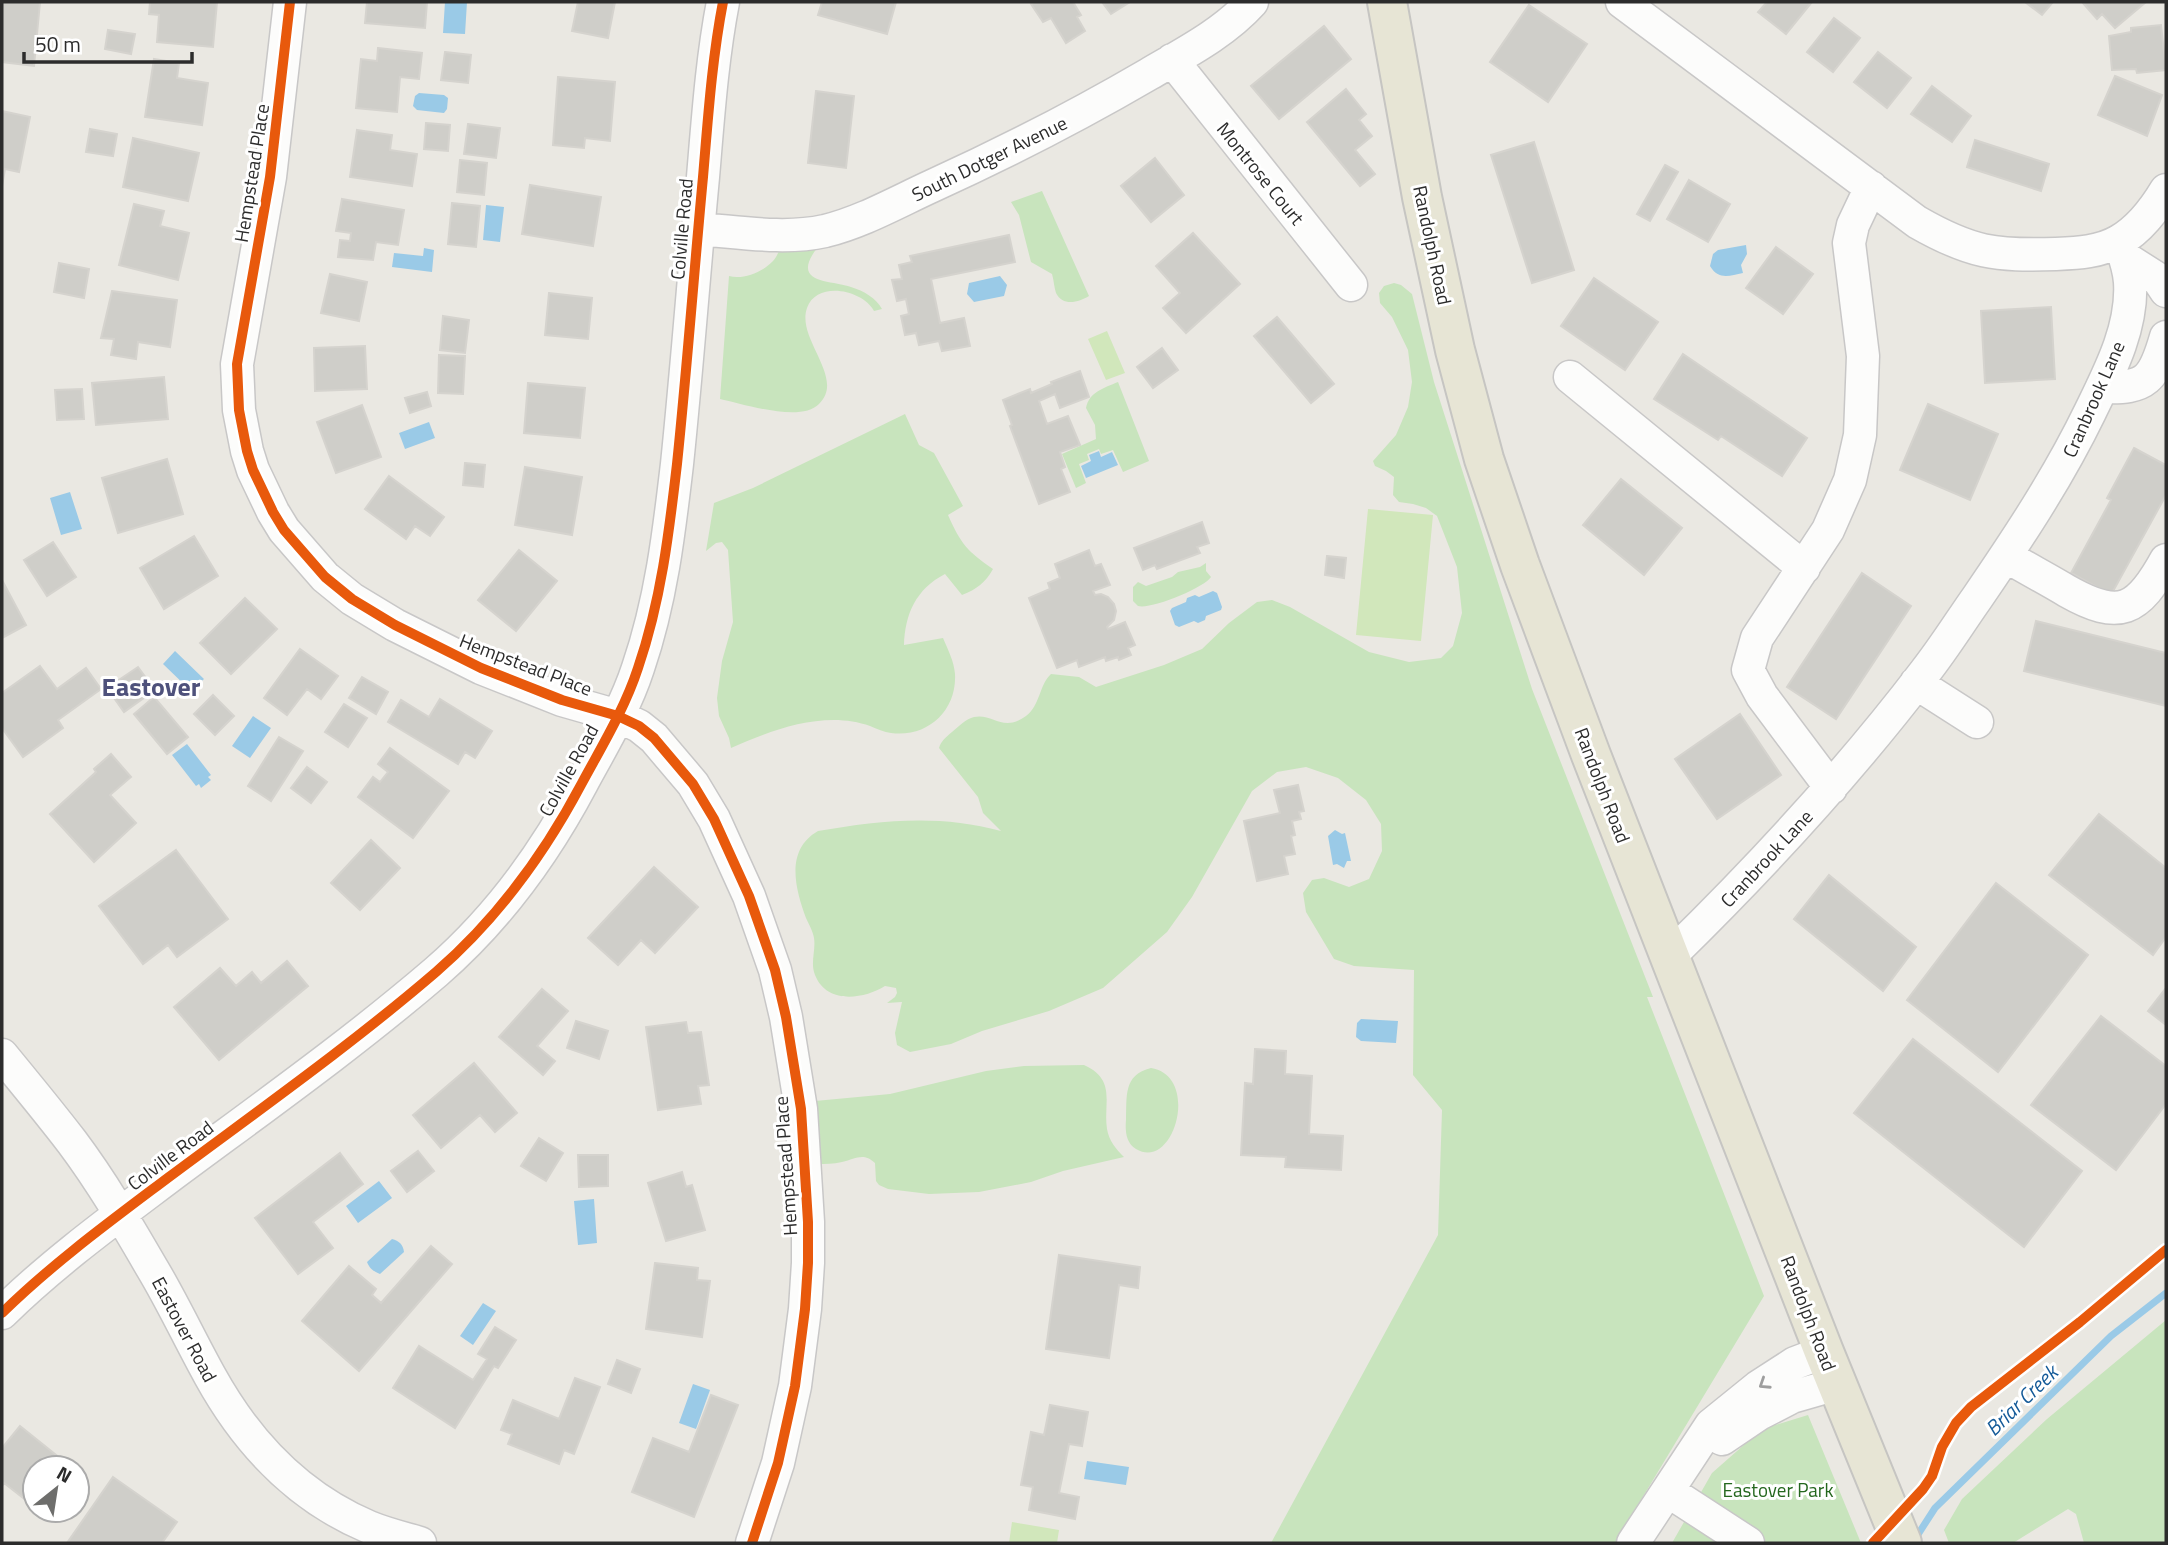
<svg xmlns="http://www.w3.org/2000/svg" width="2168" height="1545" font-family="'Titillium Web',sans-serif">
<rect width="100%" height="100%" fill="#eae8e2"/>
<path fill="#c8e4bd" d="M1042,191l47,105c-10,6 -26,11 -33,-3 -2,-6 -2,-12 -4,-19l-21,-12 -12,-47 -8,-13z
M782,245l35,3c-27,36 13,32 34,39 13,4 25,11 31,22l-8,2c-11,-21 -57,-31 -67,-3 -11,31 39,70 12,96 -18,19 -76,0 -99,-5l9,-123c14,4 34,-4 44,-15 4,-4 6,-11 9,-16z
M1394,283l7,2 11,9 22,88 98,307 121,308h-6l117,299 -149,247h-344l167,-308 4,-125 -29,-35 1,-105 -60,-4 -20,-7 -28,-47 -3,-19 9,-13 12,-2 25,9 20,-8 13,-28 -1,-27 -15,-24 -28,-22 -32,-11 -29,5 -25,19 -60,106 -25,35 -64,56 -54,23 -67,20 -31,13 -41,8 -13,-7 -2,-12 7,-31 -15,1 8,-6 2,-4 -1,-5 -11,-2c-21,13 -58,19 -70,-11 -5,-12 1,-25 -1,-37 -1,-7 -5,-13 -8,-20 -11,-30 -21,-68 12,-87 62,-11 122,-17 183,0l-18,-18 -5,-16 -39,-49c2,-7 7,-11 13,-16 7,-6 14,-13 22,-15 19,-4 29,16 52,-1 14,-10 13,-31 25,-42l28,3 17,10 68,-22 38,-16 27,-26 28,-21 15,-2 18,7 79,45 40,10 32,-4 12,-12 9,-33 -5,-46 -20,-51 -11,-8 -13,-4 -14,-2 -6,-7 1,-18 -8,-6 -11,-5 -2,-5 23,-26 12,-28 4,-25 -4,-32 -16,-33 -12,-14 -1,-10 5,-7z
M1118,382l31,79 -26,11 -10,-22 -12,4 -2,-5 -12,5 2,6 -10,4 7,19 -10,5 -14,-34 34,-15 -1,-14 -9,-17c3,-16 18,-20 32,-26z
M905,414l14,31 15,8 29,53 -15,9c13,29 19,36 45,54 -8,14 -16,20 -31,26l-17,-21c-29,15 -40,40 -41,71l39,-7c5,12 11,23 12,36 2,37 -28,64 -64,59 -7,-1 -14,-4 -21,-7 -11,-4 -24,-6 -36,-6 -36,0 -71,14 -103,28l-2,-10 -10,-22 -2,-18 5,-37 11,-39 -5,-72 -6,-8 -6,1 -10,8 8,-48 39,-15z
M1206,563v8l5,6c-7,11 -61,33 -73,29l-5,-5v-14l5,-5 8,4 26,-9 6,-5 22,-5z
M1084,1065c33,15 19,38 23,64 2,12 9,20 17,28l-61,14 -32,11 -52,10 -50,2 -41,-5 -9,-4 -3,-4 -1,-18c-12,-11 -19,-4 -33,-1 -9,2 -16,2 -25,2l-2,-63 75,-7 96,-23 38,-5z
M1151,1068c50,8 23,104 -15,81 -10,-6 -11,-18 -10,-29 1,-24 -3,-45 25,-52z
M2166,1320v223h-82l-8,-29 -8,-5 -55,34h-64l-5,-13 18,-31 85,-80z
M1808,1415l53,128h-189l40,-70 50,-44z"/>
<path fill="#d1e7bb" d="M1107,331l18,42 -19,7 -18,-41z
M1368,509l65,6 -12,126 -65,-6z
M1012,1522l47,8 -2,13h-48z"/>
<path fill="#9acae7" d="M445,2h22l-2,32 -22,-1z
M419,93l25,2 4,3 -1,11 -3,4 -27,-3 -4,-4 2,-10z
M486,205l18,2 -4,35 -17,-2z
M1746,245l1,9 -6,11 2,8c-14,3 -25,7 -33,-7l3,-12 5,-4z
M424,248l10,2 -2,22 -40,-5 2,-14 29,3z
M1000,276l7,9 -3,11 -30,6 -7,-8 2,-11z
M429,422l6,16 -30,11 -6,-16z
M1099,451l2,6 11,-5 6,13 -32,13 -5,-12 10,-5 -2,-6z
M70,492l12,37 -21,6 -11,-37z
M1213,591l4,2 5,14 -1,3 -15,6 -1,4 -7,3 -4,-2 -15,6 -4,-2 -5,-14 2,-3 14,-6 1,-4 8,-3 4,2z
M175,651l29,28 -13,12 -28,-27z
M253,716l18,12 -21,30 -18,-12z
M187,744l24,31 -3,2 3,3 -10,8 -2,-4 -3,2 -24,-31z
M1335,830l7,4 3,-1 6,28h-4l-3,7 -7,-4 -4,1 -5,-29z
M1361,1019l37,2 -2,22 -35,-2 -5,-4 1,-14z
M379,1181l13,17 -34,25 -12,-17z
M594,1199l3,44 -19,2 -4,-44z
M392,1239c7,2 11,5 12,13l-24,22c-7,-3 -10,-5 -13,-12z
M483,1303l13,8 -23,34 -13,-9z
M693,1384l17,6 -14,39 -17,-6z
M1087,1461l42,6 -3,18 -42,-6z"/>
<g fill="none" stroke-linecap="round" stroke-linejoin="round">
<path stroke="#9acae7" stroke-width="7" d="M1915,1539l20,-31 176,-172 55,-43"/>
</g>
<path fill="#cfcec9" stroke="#d5d3ce" stroke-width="2" d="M2,2h38l-6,64 -32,-4z
M150,2h67l-4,45 -56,-5 2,-27 -10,-1z
M367,2h60l-2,26 -60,-5z
M578,2h37l-7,36 -36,-7z
M822,2h74l-9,32 -69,-19z
M1034,2h39l8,13 -4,2 8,14 -19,12 -15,-25 -8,4 -12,-18z
M1102,2h28l-19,12z
M1767,2h45l-26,32 -28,-22z
M2025,2h28l-11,13z
M2082,2h64l-31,26 -13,-14 -5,5z
M1529,5l58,39 -39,58 -58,-40z
M1834,18l26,20 -27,34 -26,-20z
M2161,25l5,45 -29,3 -1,-4 -24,1 -3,-34 22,-4v-4z
M1324,26l27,33 -72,60 -28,-33z
M108,30l27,4 -4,20 -26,-5z
M378,48l44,5 -3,26 -19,-2 -3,35 -41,-4 5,-49 16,2z
M445,52l26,3 -3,28 -27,-3z
M1878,52l33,26 -24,30 -33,-26z
M154,59l25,4 -2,15 31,5 -6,42 -57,-8z
M2115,76l47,19 -15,41 -49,-21z
M558,77l57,5 -5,59 -25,-3 -1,10 -31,-3z
M1932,86l39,30 -19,26 -41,-28z
M1346,89l20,25 -7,6 13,16 -17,14 20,24 -15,12 -53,-64z
M816,91l38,5 -8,72 -38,-5z
M2,111l28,6 -11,55 -14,-3 -3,17z
M426,123l24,2 -2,26 -24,-2z
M468,124l32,4 -4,30 -32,-4z
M90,129l27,5 -4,22 -27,-4z
M357,130l35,5 -2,15 27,4 -5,32 -62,-9z
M133,138l66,15 -11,48 -65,-14z
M1975,140l74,24 -8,27 -74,-24z
M1534,142l40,128 -42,13 -41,-128z
M1155,158l29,37 -33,27 -30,-36z
M460,160l27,3 -3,32 -27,-3z
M1665,165l13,7 -28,49 -13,-7z
M1689,180l41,24 -22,38 -41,-23z
M530,185l71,12 -8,49 -71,-12z
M342,199l62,11 -6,35 -22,-3 -3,18 -35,-3 2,-17 10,1 1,-8 -15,-2z
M452,203l28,3 -4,41 -28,-3z
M134,204l30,7 -4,15 29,7 -11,47 -59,-15z
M1193,233l47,51 -54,49 -23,-25 17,-15 -24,-27z
M1009,235l6,27 -84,17 9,44 24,-5 6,28 -28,5 -3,-10 -20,4 -3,-12 -11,2 -4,-19 8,-2 -3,-15 -9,2 -5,-21 10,-1 -3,-14 13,-3 -2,-6z
M1776,247l37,27 -30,40 -37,-26z
M59,263l30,6 -5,29 -30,-6z
M330,274l37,8 -8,39 -38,-8z
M1594,278l64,44 -33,48 -64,-44z
M112,291l65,9 -7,47 -32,-5 -2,17 -25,-4 3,-16 -13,-1z
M549,293l43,5 -4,41 -43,-4z
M2051,307l4,72 -70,4 -4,-72z
M443,316l26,4 -4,33 -25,-3z
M1277,317l57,67 -23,19 -57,-67z
M365,346l2,43 -52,2 -1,-43z
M1162,348l16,22 -25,18 -16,-21z
M1683,354l124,84 -25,38 -61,-40 -3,4 -64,-41z
M439,355l26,1 -2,38 -25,-1z
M1080,371l9,26 -29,11 -5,-14 -16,7 8,23 21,-8 12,29 -20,7 5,15 -4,2 9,23 -31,12 -29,-78 2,-1 -9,-25 27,-11 1,4 21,-9 -1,-2z
M164,377l4,42 -72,6 -4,-42z
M528,383l57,5 -5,50 -56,-5z
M82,389l2,30 -27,1 -2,-30z
M427,392l4,14 -21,7 -5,-15z
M1928,404l70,30 -28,66 -70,-30z
M362,405l19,52 -45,16 -19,-51z
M2134,448l32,17v30l-55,100 -40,-22 40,-73 -4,-2z
M167,459l16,55 -65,19 -16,-55z
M465,463l20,2 -2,22 -20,-2z
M525,467l57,10 -10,58 -57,-10z
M389,476l55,41 -14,19 -15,-10 -9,13 -41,-30z
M1621,479l61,49 -38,47 -61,-50z
M1202,522l7,21 -12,4 3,6 -43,16 -2,-4 -12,5 -9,-22z
M194,536l24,40 -54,33 -24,-41z
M53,542l23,35 -29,19 -23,-36z
M519,550l38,31 -41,50 -38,-31z
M1089,550l6,16 6,-2 9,21 -17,6 2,4 6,-1 7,3 6,7 2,7 -2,9 -7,7 1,2 17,-7 10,23 -7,3 3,7 -12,5 -1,-3 -12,4 -1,-4 -26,10 -2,-7 -20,8 -28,-70 21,-9 -2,-6 12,-5 -5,-14z
M1327,556l19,2 -2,20 -19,-3z
M1862,573l49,33 -75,113 -49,-32z
M2,580l24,45 -24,13z
M245,598l32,31 -46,45 -31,-31z
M2036,621l130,32v53l-142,-35z
M300,649l38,27 -17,23 -14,-10 -20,26 -23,-17z
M40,666l17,23 29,-21 15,21 -43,31 5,8 -40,29 -21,-29v-35z
M138,667l17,23 -31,22 -17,-24z
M362,677l26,15 -12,22 -27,-16z
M213,695l21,21 -19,19 -21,-21z
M154,697l34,40 -21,17 -33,-40z
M440,699l52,32 -17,27 -10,-6 -7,12 -70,-42 13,-22 28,17z
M344,704l23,14 -19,29 -23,-15z
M1740,714l41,61 -64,44 -42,-60z
M279,737l24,14 -32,50 -23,-15z
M390,748l59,43 -36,47 -55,-41 15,-20 7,5 8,-10 -10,-8z
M111,754l20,23 -21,18 26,28 -42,39 -44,-48 46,-42 -2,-3z
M307,767l20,15 -16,21 -20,-15z
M1298,785l6,26 -5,1 2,7 -9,2 3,14 -4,1 4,18 -11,2 4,18 -31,7 -13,-60 36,-8 -6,-23z
M2099,814l67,54v69l-13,18 -104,-80z
M371,840l29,28 -40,42 -29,-27z
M176,850l52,69 -51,38 -9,-12 -25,19 -44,-58z
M654,867l44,40 -43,46 -14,-13 -23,25 -30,-27z
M1829,875l87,72 -33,44 -89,-72z
M1996,883l92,72 -90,117 -91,-72z
M287,961l21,25 -89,74 -45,-53 46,-39 16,18 16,-14 9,11z
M2166,988v37l-18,-14z
M542,989l26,22 -31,35 18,15 -12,14 -44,-38z
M2101,1016l65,50v38l-50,66 -85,-65z
M576,1021l32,10 -9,28 -32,-11z
M686,1022l2,11 13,-1 8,53 -11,1 3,18 -43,6 -12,-83z
M1913,1039l169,132 -58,76 -170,-134z
M1255,1049l31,2 -1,23 27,2 -3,58 34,2 -2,34 -56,-3 1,-10 -45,-2 4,-72 8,1z
M474,1063l43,50 -22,19 -15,-17 -39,33 -28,-33z
M539,1138l24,15 -17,28 -25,-15z
M418,1151l16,20 -27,21 -16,-21z
M340,1153l23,31 -50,38 20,26 -35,26 -43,-56z
M578,1155h30v31l-29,1z
M682,1172l4,15 6,-2 13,45 -39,11 -18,-58z
M431,1246l21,18 -93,107 -57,-50 47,-55 27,23 -4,6 9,8z
M1059,1255l81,12 -2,21 -19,-3 -10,73 -63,-9z
M655,1263l43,5 -1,12 13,1 -8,56 -56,-8z
M495,1327l21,13 -18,28 -4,-2 -39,62 -62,-40 26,-42 54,34 14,-21 -9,-5z
M617,1360l23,9 -9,24 -23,-9z
M575,1378l25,9 -26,67 -10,-4 -5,14 -51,-20 4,-10 -11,-4 12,-30 46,19z
M711,1395l27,10 -44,112 -62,-25 21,-54 36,14z
M1050,1405l38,7 -6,34 -13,-2 -10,49 20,4 -4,22 -46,-9 4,-23 -12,-2 10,-53 13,3z
M20,1426l46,37 -4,5h-27v34l-3,3 -28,-22 -2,3v-38z
M113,1477l64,45 -15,21h-95z"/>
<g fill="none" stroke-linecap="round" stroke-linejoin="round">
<g stroke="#c8c7c7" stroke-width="35">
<path id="minor" d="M290,2l-20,175 -33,187 2,46 8,41 6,19 20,42 11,18 41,47 27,22 43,26 86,43 81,32 56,16 21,10 15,12 39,46 21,35 35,77 26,74 11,47 15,92 7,113v41l-3,46 -10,77 -17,77 -26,80
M1622,2l295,220c54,31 78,34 139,32 22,-1 44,-2 63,-13 21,-12 35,-31 47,-51
M1172,60l179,225
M698,229c42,3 86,11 127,2 37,-9 72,-29 107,-45 75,-34 145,-70 217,-112 36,-21 75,-41 103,-72
M2125,258l33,21 8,12
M1570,377l234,191
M2102,387c45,2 52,-8 64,-50
M2006,556c20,12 41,23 61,35 53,30 71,20 99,-31
M1916,683l61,39
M1831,788l-69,-92 -14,-26 9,-32 71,-108 22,-50 10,-45 3,-79 -14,-113 4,-18 18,-38
M1671,955c91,-89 177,-182 254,-283 19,-24 35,-50 52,-74 41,-60 81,-120 113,-186 19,-39 43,-84 40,-130 -1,-14 -6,-28 -11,-41
M2,1055c23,28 47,57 70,87 30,40 55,83 80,126 21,35 38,72 58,108 37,67 88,121 159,151 17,7 34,11 51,16
M2,1313c51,-50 110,-93 167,-136 90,-67 182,-132 267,-205 60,-52 109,-119 146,-189 20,-37 43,-75 56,-115 23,-67 31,-135 39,-204 10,-96 17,-192 26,-287 5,-59 9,-118 20,-175
M1722,1439l37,-25 33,-17 45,-13
M1668,1491l80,52
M1633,1543l78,-118 47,-38 37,-24 29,-11"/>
</g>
<g stroke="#c6c5c2" stroke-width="42">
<path id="major" d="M1387,2l35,195 33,153 29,109 36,106 71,190 233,597 78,191"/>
</g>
<use href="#minor" stroke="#fcfcfb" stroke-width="32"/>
<use href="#major" stroke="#e7e5d5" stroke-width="38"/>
<g stroke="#fff" stroke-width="15">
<path id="cycleway" d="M290,2l-20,175 -33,187 2,46 8,41 6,19 20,42 11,18 41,47 27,22 43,26 86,43 81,32 56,16 21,10 15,12 39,46 21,35 35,77 26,74 11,47 15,92 7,113v41l-3,46 -10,77 -17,77 -26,80
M2,1313c51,-50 110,-93 167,-136 90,-67 182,-132 267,-205 60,-52 109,-119 146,-189 20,-37 43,-75 56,-115 23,-67 31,-135 39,-204 10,-96 17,-192 26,-287 5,-59 9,-118 20,-175
M1873,1543l50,-54 9,-13 10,-29 14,-24 15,-16 109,-85 86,-72"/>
</g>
<use href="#cycleway" stroke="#e8590c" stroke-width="10"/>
</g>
<defs><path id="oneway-chevron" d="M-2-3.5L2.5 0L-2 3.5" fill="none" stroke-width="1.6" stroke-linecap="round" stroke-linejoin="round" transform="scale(1.75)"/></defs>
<use stroke="#9e9e9e" href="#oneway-chevron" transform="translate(1764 1384) rotate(147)"/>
<g text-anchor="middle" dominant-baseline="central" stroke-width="6" stroke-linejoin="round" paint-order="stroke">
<g font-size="19" fill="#2c2c2c" stroke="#fff">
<text transform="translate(989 158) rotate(-26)">South Dotger Avenue</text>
<text transform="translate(251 173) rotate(-81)">Hempstead Place</text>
<text transform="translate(1261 173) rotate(51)">Montrose Court</text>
<text transform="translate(681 229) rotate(-85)">Colville Road</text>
<text transform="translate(1433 245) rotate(78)">Randolph Road</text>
<text transform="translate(2093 399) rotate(-66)">Cranbrook Lane</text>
<text transform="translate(526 664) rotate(21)">Hempstead Place</text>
<text transform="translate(568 770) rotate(-61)">Colville Road</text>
<text transform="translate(1603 785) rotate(69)">Randolph Road</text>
<text transform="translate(1766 858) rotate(-47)">Cranbrook Lane</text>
<text transform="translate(170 1155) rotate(-37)">Colville Road</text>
<text transform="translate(785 1166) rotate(-94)">Hempstead Place</text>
<text transform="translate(1809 1313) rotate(69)">Randolph Road</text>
<text transform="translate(185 1329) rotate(62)">Eastover Road</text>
</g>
<g font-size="19" fill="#24671e" stroke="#fff">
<text x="1778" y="1489">Eastover Park</text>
</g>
<g font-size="21" font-style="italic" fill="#145a98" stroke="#fff">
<text transform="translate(2021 1400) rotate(-44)">Briar Creek</text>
</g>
<g font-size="26" font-weight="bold" fill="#4e517b" stroke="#fff">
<text x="151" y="686">Eastover</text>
</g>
</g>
<rect width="2168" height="1545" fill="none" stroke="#2c2c2c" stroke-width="7"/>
<g transform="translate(56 1489) rotate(30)"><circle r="33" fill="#ffffff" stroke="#ababab" stroke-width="2"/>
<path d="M0-5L12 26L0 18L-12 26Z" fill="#6e6e6c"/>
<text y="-10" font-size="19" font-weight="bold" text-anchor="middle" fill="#2c2c2c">N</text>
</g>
<path d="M24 52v10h168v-10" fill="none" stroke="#2c2c2c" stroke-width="3.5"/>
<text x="35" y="52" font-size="21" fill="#2c2c2c" stroke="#ffffff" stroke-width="5" paint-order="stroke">50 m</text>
</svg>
